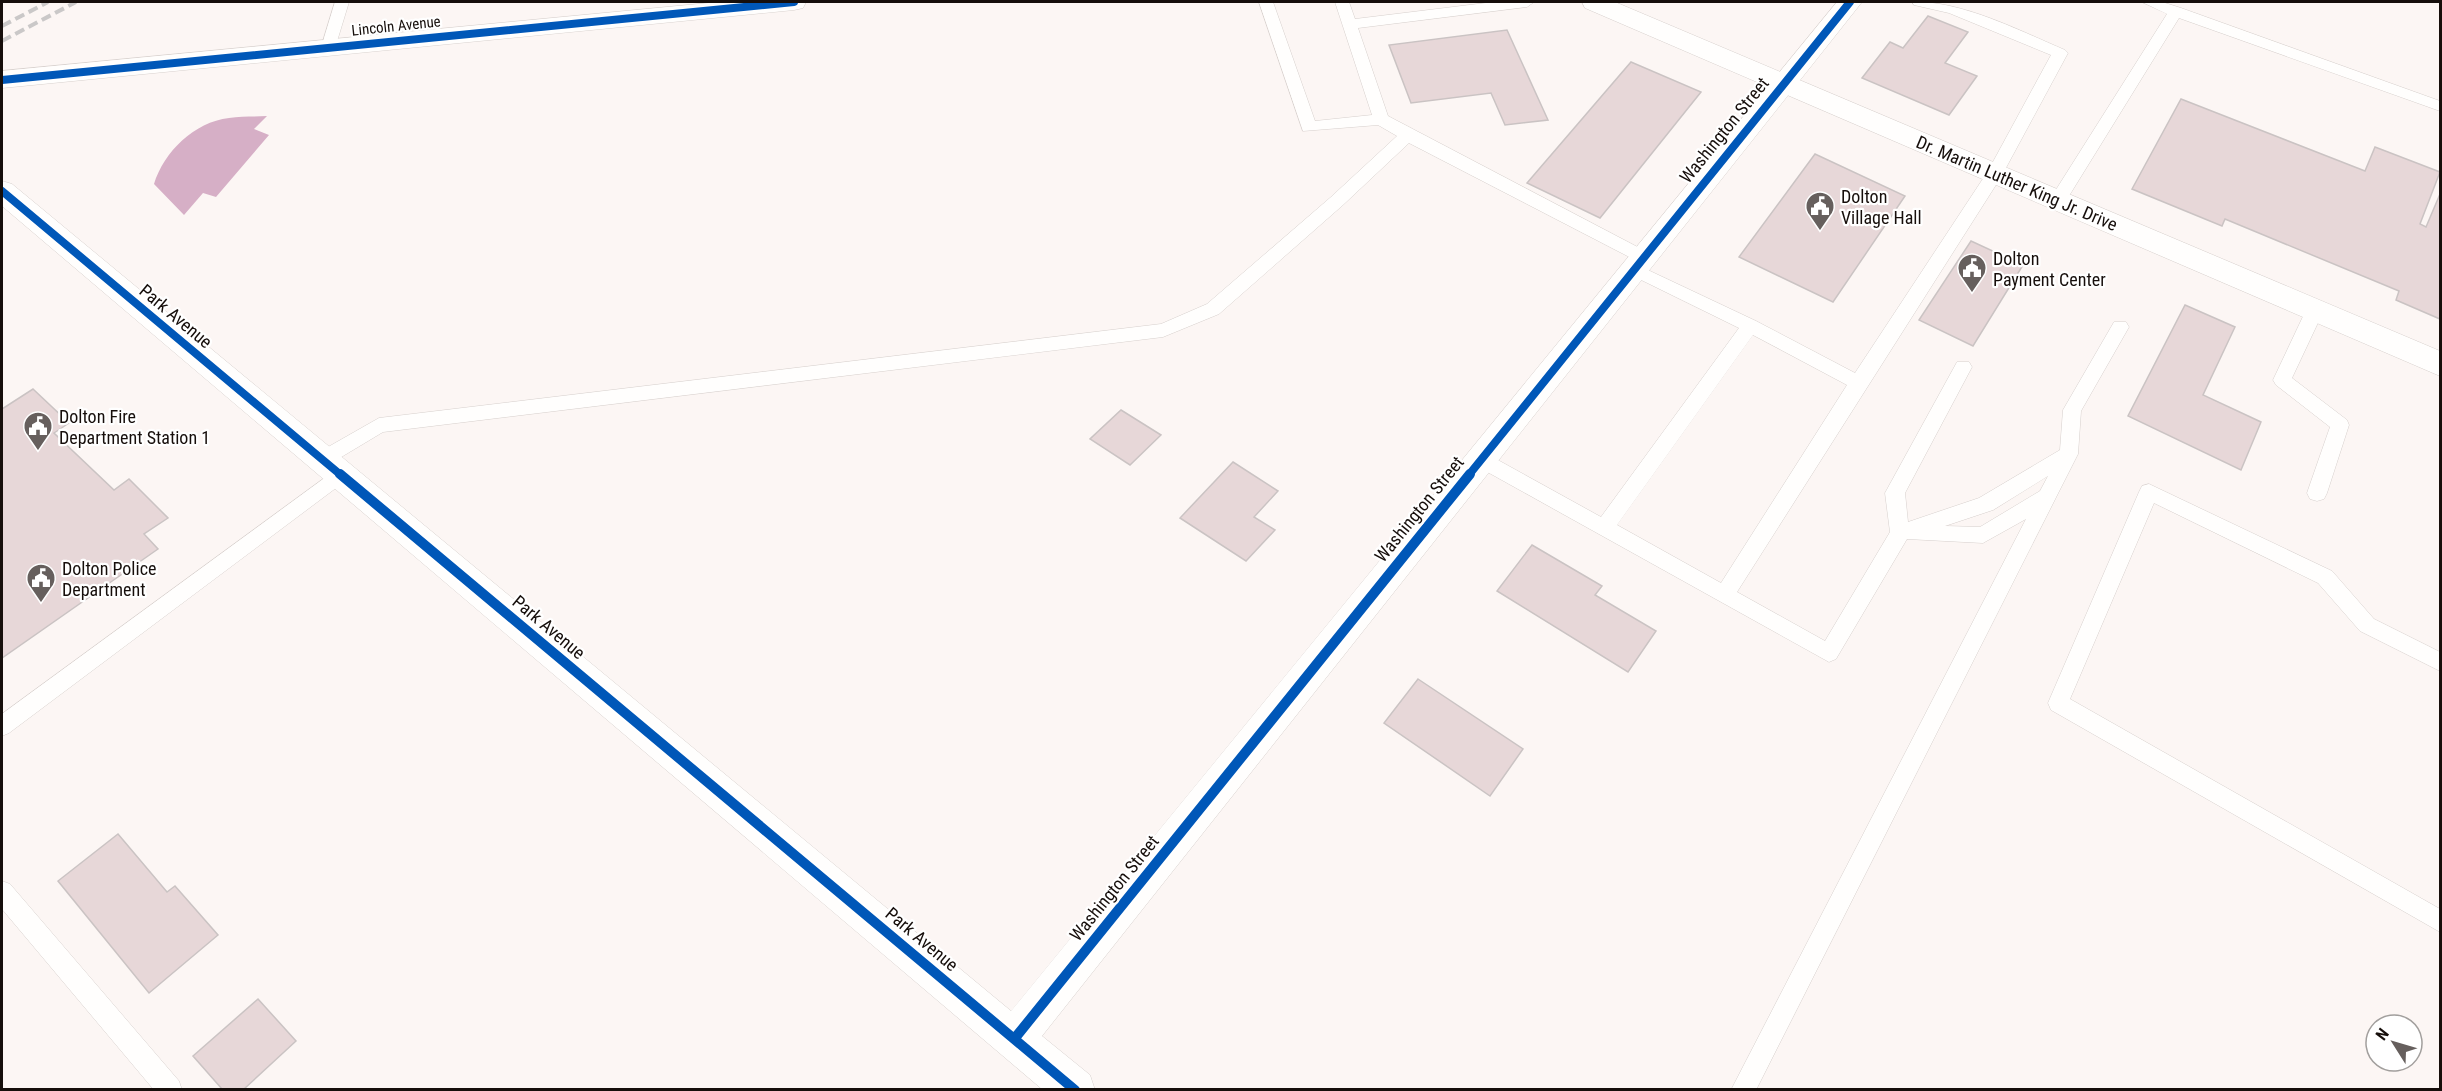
<svg xmlns="http://www.w3.org/2000/svg" width="2442" height="1091" font-family="'Roboto Condensed',sans-serif">
<rect width="100%" height="100%" fill="#fcf6f4"/>
<path fill="#d6afc6" d="M267,116l-13,13 15,6 -53,62 -13,-4 -19,22 -30,-31c10,-32 40,-62 75,-66 12,-2 25,-1 38,-2z"/>
<path fill="#e7d7d8" stroke="#cac3c3" stroke-width="1.5" d="M1928,16l40,16 -23,31 32,13 -28,39 -87,-37 28,-36 13,6z
M1507,30l41,90 -43,5 -14,-32 -80,10 -22,-58z
M1631,62l70,30 -101,126 -73,-35z
M2181,99l184,72 10,-24 65,25 -20,52 6,3 14,-33v125l-44,-19 3,-9 -174,-72 -3,7 -90,-37z
M1815,154l90,42 -72,106 -94,-45z
M1971,241l52,24 -50,81 -54,-26z
M2185,305l50,22 -32,68 58,27 -20,48 -113,-54z
M33,389l36,34 -15,10 60,57 15,-11 39,39 -24,16 14,15 -156,109v-249z
M1121,410l40,25 -31,30 -40,-26z
M1233,462l45,29 -24,26 21,13 -29,31 -66,-43z
M1532,545l70,41 -7,9 61,36 -28,41 -131,-81z
M1418,679l105,70 -33,47 -106,-73z
M118,834l49,58 8,-6 43,49 -69,58 -91,-112z
M258,999l38,42 -52,48h-22l-29,-33z"/>
<g fill="none" stroke-linecap="round" stroke-linejoin="round">
<g stroke="#d7d0cd" stroke-width="1">
<path id="service" d="M335,2h14l-14,46 -7,5 -7,-5z
M1259,2h14l42,119 57,-6 -37,-113h14l6,17 139,-17h40l-7,5 -169,21 30,88 261,137 2,4 -2,4h-12l-228,-118 -66,62 -124,109 -56,23 -780,95 -55,33 -7,3 -7,-3 -2,-5 2,-5 65,-37 782,-94 46,-20 124,-107 66,-61 -19,-11 -75,6z
M1912,2c49,-2 108,29 153,48l3,3 -67,124 -264,415 88,49 65,-109 -5,-39 72,-131h12l3,5 -67,126 3,29 71,-24 81,-48 3,-40 51,-88h12l3,5 -48,84 -3,43 -322,636h-25l295,-571 -43,24 -76,-4 -71,120 -7,3 -356,-198 -2,-5 2,-5 7,-3 7,3 114,63 138,-189 -112,-55 -2,-4 2,-4 6,-2 123,58 99,52 133,-202 63,-116 -102,-42 -35,-8zM1753,335l94,50 -126,198 -104,-58zM2048,476l-8,15 -60,36 -35,-1 48,-16z
M2142,2h20l19,6 259,93v10l-261,-93 -115,186h-12l-2,-4 2,-4 115,-182z
M2315,303l6,2 3,5 -32,68 55,42 2,5 -22,68 -3,6 -7,2 -7,-2 -3,-6 23,-66 -54,-42 -3,-5 33,-70 3,-5z
M341,466l7,3 2,5 -2,5 -339,254 -7,3v-22z
M2149,484l183,87 42,48 66,33v19l-80,-40 -42,-48 -164,-80 -84,196 370,210v23l-389,-222 -3,-7 91,-211 3,-6z
M2,881l8,3 169,197 3,9h-28l-152,-181z"/>
</g>
<g stroke="#d7d0cd" stroke-width="1">
<path id="minor" d="M1837,2h25l-820,1034 48,39 5,15h-52l-1041,-884v-25l10,3 999,827z"/>
</g>
<g stroke="#d7d0cd" stroke-width="1">
<path id="tertiary" d="M719,2h87l-3,6 -9,2 -792,78v-17z
M1582,2h33l825,349v25l-855,-368z"/>
</g>
<use href="#service" fill="#fffefd" fill-rule="evenodd"/>
<use href="#minor" fill="#fffefd" fill-rule="evenodd"/>
<use href="#tertiary" fill="#fffefd" fill-rule="evenodd"/>
<path stroke="#cac8c8" stroke-width="4" stroke-dasharray="10 5" stroke-linecap="butt" d="M2,26l46,-24
M2,41l74,-39"/>
<g stroke="#fff" stroke-width="10">
<path id="cycleway-far1" d="M2,80l792,-78
M2,191l340,285
M1468,476l382,-474"/>
</g>
<g stroke="#fff" stroke-width="14">
<path id="cycleway" d="M340,474l735,616
M1015,1038l455,-564"/>
</g>
<use href="#cycleway-far1" stroke="#0057b8" stroke-width="8"/>
<use href="#cycleway" stroke="#0057b8" stroke-width="10"/>
</g>
<defs>
<g id="civic-pin" transform="scale(1.5)"><path d="M0 17L-7.5 6A9.5 9.5 0 1 1 7.5 6Z" fill="#665f5d" stroke="#fff"/><path d="M-.6-6.5H3V-4.5H.6V-3L4-1V1h2V6H-6V1h2V-1L-.6-3ZM-1.2 2.5V6h2.4V2.5Z" fill="#fff"/></g>
</defs>
<g fill-rule="evenodd">
<use href="#civic-pin" x="1820" y="206"/>
<use href="#civic-pin" x="1972" y="268"/>
<use href="#civic-pin" x="38" y="426"/>
<use href="#civic-pin" x="41" y="578"/>
</g>
<g text-anchor="middle" dominant-baseline="central" stroke-width="4.5" stroke-linejoin="round" paint-order="stroke">
<g font-size="15" fill="#160e0b" stroke="#fff">
<text transform="translate(396 26) rotate(-6)">Lincoln Avenue</text>
</g>
<g font-size="18" fill="#160e0b" stroke="#fff">
<text transform="translate(1724 130) rotate(-51)">Washington Street</text>
<text transform="translate(2017 183) rotate(23)">Dr. Martin Luther King Jr. Drive</text>
<text transform="translate(176 316) rotate(40)">Park Avenue</text>
<text transform="translate(1419 509) rotate(-51)">Washington Street</text>
<text transform="translate(549 627) rotate(40)">Park Avenue</text>
<text transform="translate(1114 888) rotate(-51)">Washington Street</text>
<text transform="translate(922 939) rotate(40)">Park Avenue</text>
</g>
<g font-size="18" fill="#160e0b" stroke="#fff" text-anchor="start">
<text x="1841" y="196">Dolton<tspan x="1841" dy="21">Village Hall</tspan></text>
<text x="1993" y="258">Dolton<tspan x="1993" dy="21">Payment Center</tspan></text>
<text x="59" y="416">Dolton Fire<tspan x="59" dy="21">Department Station 1</tspan></text>
<text x="62" y="568">Dolton Police<tspan x="62" dy="21">Department</tspan></text>
</g>
</g>
<rect width="2442" height="1091" fill="none" stroke="#160e0b" stroke-width="6"/>
<g transform="translate(2394 1043) rotate(307)"><circle r="28" fill="#ffffff" stroke="#a29f9d" stroke-width="1.5"/>
<path d="M0-4.5L10 22L0 15L-10 22Z" fill="#665f5d"/>
<text y="-9" font-size="16" font-weight="bold" text-anchor="middle" fill="#160e0b">N</text>
</g>
</svg>
